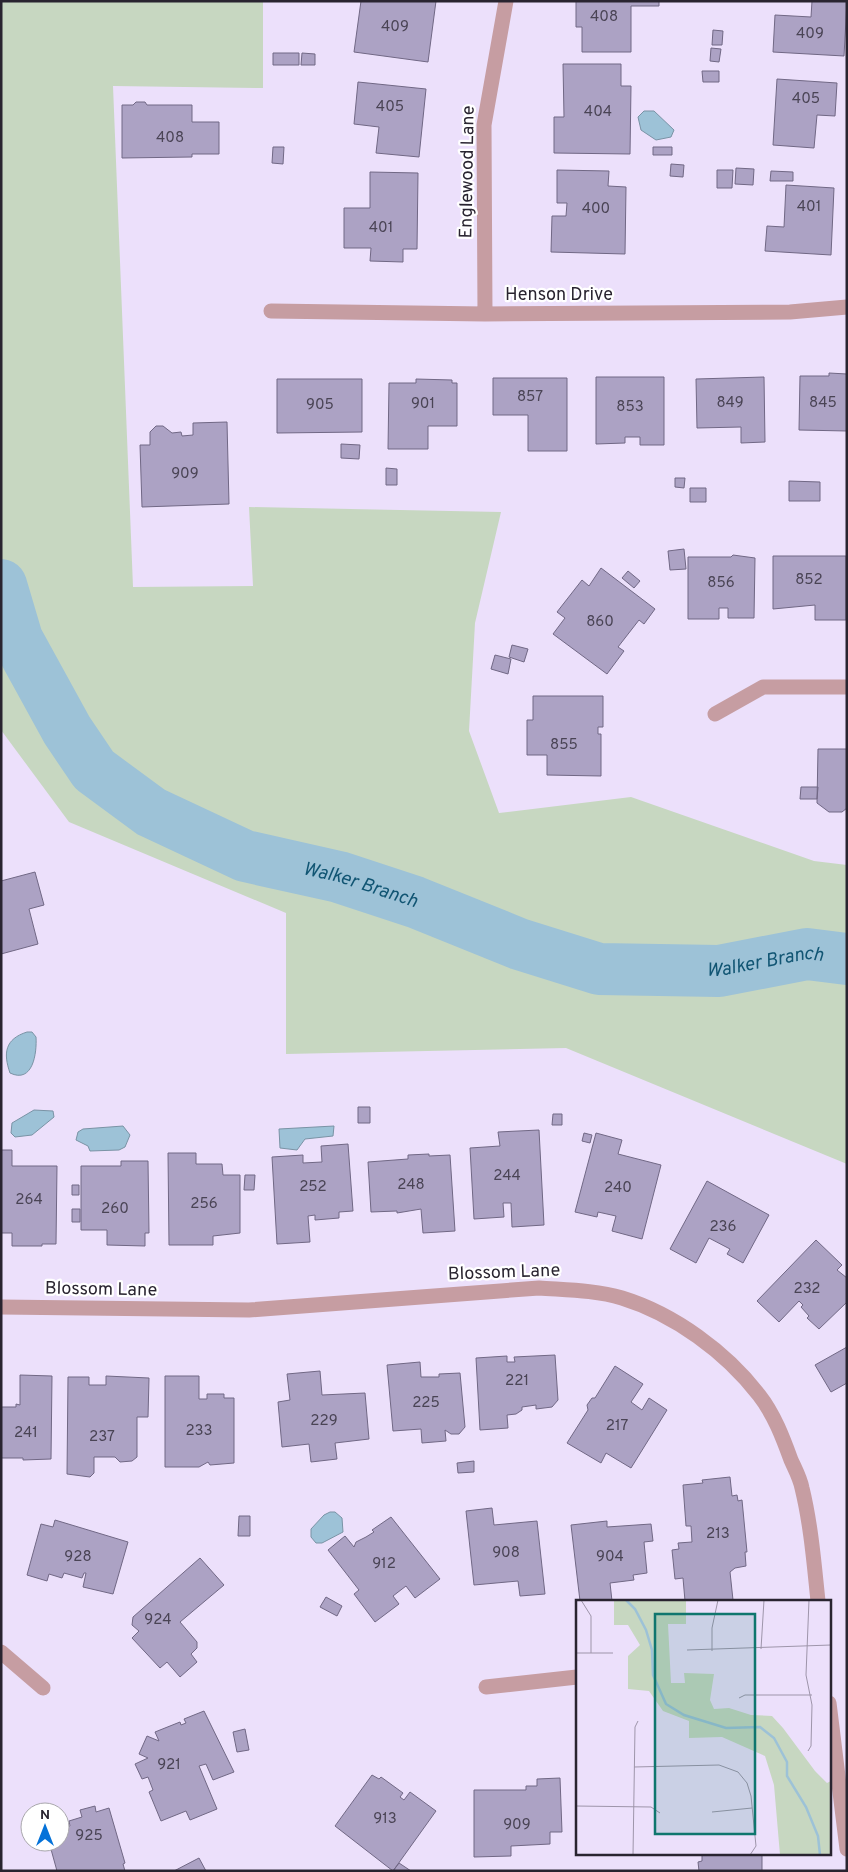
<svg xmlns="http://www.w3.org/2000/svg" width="848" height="1872" font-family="Overpass,sans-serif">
<rect width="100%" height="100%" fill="#ece0fb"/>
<path fill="#c7d7c1" d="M1,1h262v87l-150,-2 20,501 120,-1 -4,-79 252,5 -26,111 -6,108 30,82 132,-16 183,64 33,4v299l-281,-116 -280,6v-141l-217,-91 -68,-92z"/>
<path fill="#9dc2d7" stroke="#7a93a5" d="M644,111h10l20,19 -3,7 -15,3 -15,-10 -3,-13z
M27,1032h5l4,5c1,16 -3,47 -26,36 -7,-20 -5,-34 17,-41z
M34,1110l19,1 1,6 -22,18 -17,2 -4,-4 1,-10z
M123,1126l7,9 -5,12 -6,3 -29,1 -2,-5 -12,-6 2,-8 5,-3z
M334,1126l-1,10 -28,3 -8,11 -17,-2 -1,-19z
M330,1512h5l7,6 1,14 -21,11h-6l-5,-6v-8l13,-14z"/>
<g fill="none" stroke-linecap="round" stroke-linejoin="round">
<path stroke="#9dc2d7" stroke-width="52" id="s1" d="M1,585l16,54 50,91 27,40 57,42 94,44 94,21 76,25 104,42 80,25 120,2 88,-17 40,5"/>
</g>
<path fill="#aca2c4" stroke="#716885" d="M361,1h75l-8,61 -74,-10z
M576,1h83v5h-28v46h-49v-25h-6z
M812,1h35l-3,55 -71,-4 2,-37 36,2z
M713,30l10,1 -1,14h-10z
M711,48l10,1 -2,13 -9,-1z
M273,53h26v12h-26z
M302,53l13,1v11h-14z
M563,64h58v22h10l-1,68 -76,-1v-36h10z
M702,71h17v11h-16z
M777,79l60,4 -2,33 -18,-1 -3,33 -41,-3z
M358,82l68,7 -7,68 -43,-4 3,-26 -25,-3z
M136,102h9l2,3h45v17h27v32h-27v3l-70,1v-53h11z
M273,147h11l-1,17 -11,-1z
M653,147h19v8h-19z
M671,164l13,1 -1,12 -13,-1z
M736,168l18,1 -1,16 -18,-1z
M557,170l52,1 -1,15 18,1 -1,67 -74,-2 1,-36h14l1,-13h-10z
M717,170h16l-1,18h-15z
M771,171l22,1v9h-23z
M370,172l48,1 -1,76h-14v13l-33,-1 1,-13h-27v-40h26z
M786,185l48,3 -3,67 -66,-4 2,-25 17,1z
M829,373l18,1v57l-48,-1 1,-54h29z
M596,377h68v68h-24v-8h-15v6l-29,1z
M764,377l1,65 -24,1v-16l-44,1 -1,-49z
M493,378h74v73h-39v-36h-35z
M277,379h85v53l-85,1z
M416,379l36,1v3h5v43h-29v23h-40l1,-66h27z
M227,422l2,82 -87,3 -2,-62h10v-13l6,-6h7l9,7 9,-1 1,4 11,-1v-12z
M341,444l19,1 -1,14 -18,-1z
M386,468l11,1v16h-11z
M675,478h10l-1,10 -9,-1z
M789,481l31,1v19h-31z
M690,488h16v14h-16z
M684,549l2,20 -16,1 -2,-19z
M733,555l22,3 -1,60h-26v-10h-9v11h-31v-62h43z
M773,556h73v64h-31v-15l-42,4z
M601,568l54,41 -11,15 -5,-4 -21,27 6,4 -17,23 -54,-40 12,-16 -8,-6 25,-32 7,6z
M628,571l12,10 -6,7 -12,-10z
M512,645l16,4 -4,13 -15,-5z
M495,655l16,4 -3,15 -17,-5z
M533,696h70v31h-5v7h3v42l-54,-1v-20h-20v-35h6z
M818,749h29v59l-5,4h-13l-12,-9z
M801,787h17l-1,12h-17z
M35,872l9,33 -15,4 9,35 -37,10v-73z
M358,1107h12v16h-12z
M553,1114h9v11h-10z
M539,1130l5,95 -32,2 -1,-24h-8l1,14 -30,2 -4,-71 30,-2 -2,-14z
M584,1133l8,2 -2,8 -8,-2z
M596,1133l26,7 -4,14 43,11 -19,74 -30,-8 4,-15 -18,-4 -1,5 -22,-5z
M348,1144l5,67 -14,1v6l-24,2v-5l-7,1 2,26 -33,2 -5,-87 31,-2v8l19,-1 -1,-16z
M1,1150h11v16h45l-1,78h-14v2h-30v-13h-11z
M168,1153h28v11h26l1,11h17v58l-27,3v9h-44z
M429,1154v2l21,-1 5,76 -32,2 -2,-24 -24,4v-2l-26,1 -3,-50 40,-3v-4z
M121,1161h27l1,72h-4v13l-38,-1v-15h-26v-64h40z
M245,1175h10l-1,15h-10z
M707,1181l62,34 -26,48 -16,-9 3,-5 -21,-11 -13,25 -26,-14z
M72,1185h7v10h-7z
M72,1209h8v13h-8z
M816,1240l26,25 -5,5 10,8v24l-28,27 -12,-11 2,-2 -8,-9 2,-2 -4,-4 -20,21 -22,-21z
M847,1347v36l-16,9 -16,-27z
M555,1355l3,45 -6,7 -16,2v-4l-14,2v3l-6,4 -9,1 1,13 -28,2 -4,-72 31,-2v6h8l-1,-5z
M420,1362l1,15h18v-3l21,-1 5,54 -6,7h-8l-6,-4 1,11 -24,2 -1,-14 -28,2 -6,-66z
M615,1366l28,18 -12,18 11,8 7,-12 18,12 -36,58 -25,-15 -5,10 -34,-20 21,-33 -1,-5 5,-7h3z
M320,1371l2,24 43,-2 4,46 -34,4 2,16 -26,3 -2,-18 -27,3 -4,-45 12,-2 -3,-26z
M20,1375l32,1 -1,83 -28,1v-2h-22v-51h15v-3l4,1z
M106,1376l43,2 -1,39h-11v40l-5,4 -12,1 -5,-5h-21v16l-4,4 -23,-3 1,-97h21v8h17z
M165,1376h34v23h8v-5h17v4h10v65l-24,2 -2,-3 -9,5h-34z
M474,1461v11l-16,1 -1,-10z
M730,1477l2,19 5,-1 1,6 4,-1 5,52h-2l1,14 -11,2 -5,4 3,28 -48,1 -2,-23 -8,1 -3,-29 7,-1 -1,-6 14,-1 -1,-16h-5l-3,-41 20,-2 -1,-3z
M492,1508l2,17 43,-4 8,73 -25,2 -2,-15 -44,4 -8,-74z
M239,1516h11v20h-12z
M391,1517l49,62 -25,19 -9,-12 -13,10 6,8 -24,18 -21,-28 5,-4 -31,-40 17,-14 9,11 2,-5 10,-5 8,-5 -2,-2z
M55,1520l73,22 -15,52 -30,-7 3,-14h-2l-2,5 -18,-5 -2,5 -13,-4 -2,7 -20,-6 14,-51 12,3z
M607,1521v6l44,-3 2,17 -9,1 3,31 -14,2 1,5 -24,3 2,18h-32l-9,-76z
M200,1558l24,27 -44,37 17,20v6l-6,6 6,8 -17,15 -13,-15 -7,6 -28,-30 7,-7 -7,-6 1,-8z
M326,1597l16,9 -5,10 -17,-9z
M204,1711l30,61 -21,8 -7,-16 -7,2 18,43 -27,11 -4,-9 -25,10 -12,-29 4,-2 -5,-13 -6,2 -7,-15 13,-6 -9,-4 8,-18 12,5 -4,-9 25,-10 1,3 5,-2 -2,-4z
M245,1729l4,21 -12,2 -4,-20z
M372,1775l7,4 2,-2 22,16 -3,4 4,3 6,-8 26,19 -43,60 -58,-45z
M560,1778l2,54h-12v12l-39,2v10l-37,1v-67h52v-4h11v-7z
M95,1806l1,6 13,-4 16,55 -2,1 2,7h-68l-8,-29h11v-13l10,-3 -1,-5 13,-4 -2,-7z
M702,1853h60v18h-63l-1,-9 4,-1z
M199,1858l7,13h-32z
M399,1863l12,8h-21h3z"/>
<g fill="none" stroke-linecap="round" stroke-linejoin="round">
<path stroke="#c69da2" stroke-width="15" d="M271,311l214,3 305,-2 57,-5
M485,314l-1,-189 22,-124
M715,714l48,-27h84
M1,1307l248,3 290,-22c27,2 56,2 83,10 52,16 104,54 137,97 15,19 24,43 32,65 4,9 9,18 11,28 9,37 12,75 16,113
M1,1652l42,36
M486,1687l91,-10
M829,1703l18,146"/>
</g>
<g text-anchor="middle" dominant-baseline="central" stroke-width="4.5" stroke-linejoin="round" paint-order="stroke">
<g font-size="15" fill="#4a4455">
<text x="604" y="17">408</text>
<text x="395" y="27">409</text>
<text x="810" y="34">409</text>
<text x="806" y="99">405</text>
<text x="390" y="107">405</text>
<text x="598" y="112">404</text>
<text x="170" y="138">408</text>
<text x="809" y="207">401</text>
<text x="596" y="209">400</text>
<text x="381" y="228">401</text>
<text x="530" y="397">857</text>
<text x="730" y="403">849</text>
<text x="823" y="403">845</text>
<text x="423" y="404">901</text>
<text x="320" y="405">905</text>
<text x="630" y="407">853</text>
<text x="185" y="474">909</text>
<text x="809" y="580">852</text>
<text x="721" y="583">856</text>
<text x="600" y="622">860</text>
<text x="564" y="745">855</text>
<text x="507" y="1176">244</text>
<text x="411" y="1185">248</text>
<text x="313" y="1187">252</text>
<text x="618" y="1188">240</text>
<text x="29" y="1200">264</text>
<text x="204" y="1204">256</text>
<text x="115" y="1209">260</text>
<text x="723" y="1227">236</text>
<text x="807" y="1289">232</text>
<text x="517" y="1381">221</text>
<text x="426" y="1403">225</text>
<text x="324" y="1421">229</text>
<text x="617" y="1426">217</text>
<text x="199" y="1431">233</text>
<text x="26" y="1433">241</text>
<text x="102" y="1437">237</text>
<text x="718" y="1534">213</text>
<text x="506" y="1553">908</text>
<text x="78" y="1557">928</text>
<text x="610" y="1557">904</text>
<text x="384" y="1564">912</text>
<text x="158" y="1620">924</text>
<text x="169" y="1765">921</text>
<text x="385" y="1819">913</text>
<text x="517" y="1825">909</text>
<text x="89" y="1836">925</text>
</g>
<g font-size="18" fill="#292430" stroke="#fff">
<text transform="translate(468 172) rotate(-89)">Englewood Lane</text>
<text x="559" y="295">Henson Drive</text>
<text transform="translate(504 1273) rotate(-2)">Blossom Lane</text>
<text transform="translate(101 1290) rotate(1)">Blossom Lane</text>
</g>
<g font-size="19" font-style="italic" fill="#115573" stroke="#fff">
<text stroke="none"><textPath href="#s1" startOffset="502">Walker Branch</textPath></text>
<text stroke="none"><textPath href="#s1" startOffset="922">Walker Branch</textPath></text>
</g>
</g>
<g transform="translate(576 1600)">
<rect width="255" height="255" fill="#ece0fb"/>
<path d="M38,0h72v24h-18l3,59h14l-1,-10 30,1 -4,26 4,9 15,-1 22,7 21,1 11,12 32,43 12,12 4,-2v74h-51l-6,-70 -9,-29 -43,-19 -33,1v-17l-26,-10 -14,-20 -21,-2v-33l12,-11 -12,-20h-14z" fill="#c7d7c1"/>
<path fill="none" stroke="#9dc2d7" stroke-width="2.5" d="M50,0l9,9 11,21 6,20 1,25 13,29 18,11 42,13 34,-1 14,11 13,24v14l19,31 12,29 2,19"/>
<path fill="none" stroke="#9e95aa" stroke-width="1" d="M5,0l10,16v37M185,49l3,-49M111,50l144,-5M136,51v-23l6,-28M0,53h37M163,98l6,-3h67M232,151l3,-5 1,-41 -6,-30 3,-75M58,167l85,-2 19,7 9,11 4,13 5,50 -6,9M0,206l75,1 9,6M136,212l40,-4M57,255l2,-128 3,-6"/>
<path fill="#0f766e" fill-opacity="0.15" stroke="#0f766e" stroke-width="2.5" d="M79,14h100v220h-100z"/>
<rect width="255" height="255" fill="none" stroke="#292430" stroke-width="2.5"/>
</g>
<rect width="848" height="1872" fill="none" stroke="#292430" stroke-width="5"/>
<g transform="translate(45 1827)"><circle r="24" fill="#ffffff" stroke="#a9a7ac"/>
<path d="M0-4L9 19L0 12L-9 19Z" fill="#0472d9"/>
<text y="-8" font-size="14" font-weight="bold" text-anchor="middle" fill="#292430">N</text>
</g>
</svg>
